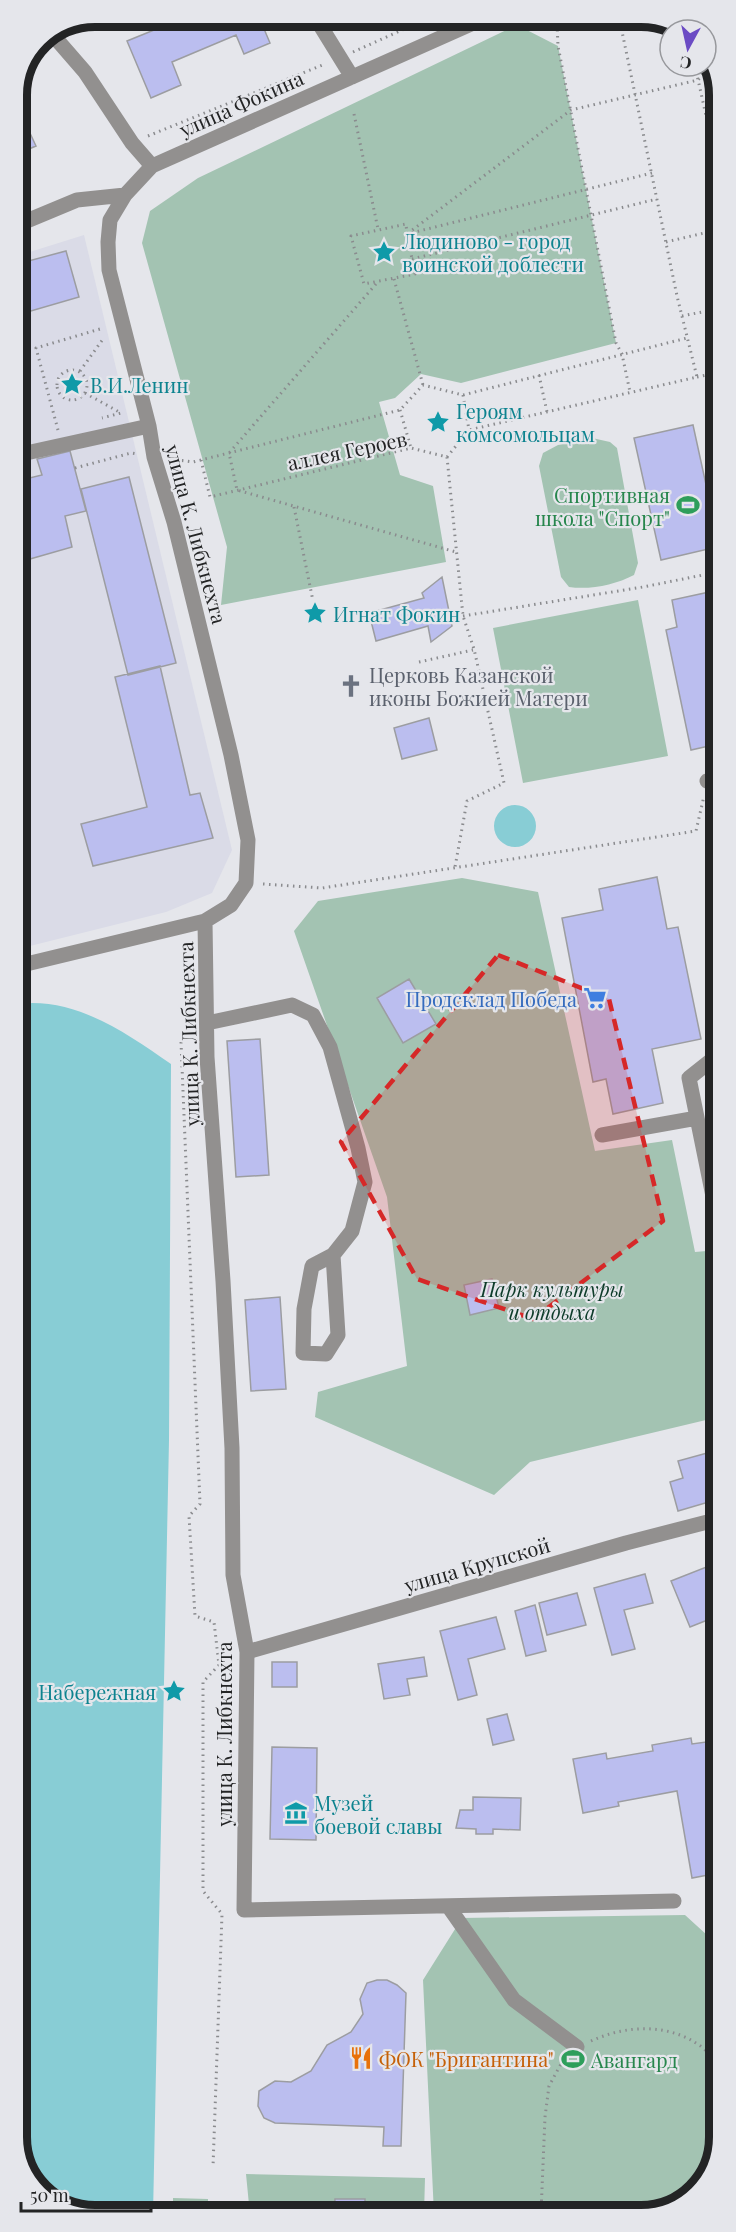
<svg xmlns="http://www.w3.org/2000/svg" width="736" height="2232" font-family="'Playfair Display',serif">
<rect width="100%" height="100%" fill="#e5e6eb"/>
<path fill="#dadbe7" d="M84,235l148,615 -20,43 -46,19 -148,37 -1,-693z"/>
<path fill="#a3c3b2" d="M517,25l41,21 58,297 -155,40 -40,-9 -26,24 -16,4 21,73 33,11 13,76 -225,43 6,-58 -85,-304 8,-32 48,-33z
M592,438l18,4 7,6 21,115 -4,12c-19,10 -44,15 -65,12l-8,-10 -22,-111 4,-13 15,-8z
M638,600l30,156 -145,27 -30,-155z
M462,878l76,14 57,259 77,-11 23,112 23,-2 1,182 -13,-12 -176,42 -36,33 -179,-78 3,-25 89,-26 -20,-169 -93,-266 24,-30z
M685,1915l34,31v191l-16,48 -42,28 -227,1 -11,-234 39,-62z
M246,2174l179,4 -1,36 -174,1z
M173,2198l35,1v16h-35z"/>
<path fill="#88cdd5" d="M494 826a21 21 0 1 1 42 0a21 21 0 1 1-42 0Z
M32,1003c52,0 97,32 139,61l-2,376 -16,775h-63l-46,-19 -25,-39 -1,-1151z"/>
<path fill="#bbbeef" stroke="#9c9da1" stroke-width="1.5" d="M186,17h73l11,26 -26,11 -8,-19 -64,27 9,23 -30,13 -24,-57z
M23,118l13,28 -19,8v-33z
M66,251l13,46 -62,18v-51z
M693,425l24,110v12l-56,13 -27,-122z
M70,451l16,60 -21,5 7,31 -49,14 -6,-24v-56l25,-6 -5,-16z
M129,477l47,186 -48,12 -47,-186z
M442,577l10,49 -21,16 -3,-16 -52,15 -7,-28 55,-15 -2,-5z
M714,591l4,19v134l-27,6 -25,-120 11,-3 -5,-27z
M160,666l30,129 10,-2 13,45 -120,28 -12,-42 66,-17 -32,-130z
M429,718l8,32 -35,9 -8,-31z
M657,877l10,52 11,-2 23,112 -49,10 11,54 -50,11 -7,-35 -13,3 -31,-164 41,-8 -4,-21z
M409,979l27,45 -33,19 -26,-45z
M260,1039l9,136 -33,2 -9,-136z
M492,1279l7,29 -29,7 -6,-30z
M280,1297l6,92 -35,2 -6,-91z
M718,1450l1,49 -41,12 -8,-29 13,-4 -5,-17z
M719,1562v65l-4,-10 -25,10 -19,-46z
M645,1574l8,29 -29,7 11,39 -23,6 -18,-67z
M577,1593l9,32 -39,10 -8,-32z
M535,1605l11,46 -20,5 -11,-45z
M496,1617l9,32 -37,10 9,36 -19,5 -18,-69z
M424,1657l3,19 -20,3 3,16 -26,4 -6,-35z
M272,1662h25v25h-25z
M507,1714l7,26 -21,5 -6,-26z
M691,1738l1,6 14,-2 13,68v63l-27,5 -15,-87 -59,11 1,4 -36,7 -10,-54 33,-6 1,6 46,-8 -1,-6z
M272,1747l45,1 -1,92 -46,-1z
M473,1797l48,1 -1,32 -27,-1v5h-17v-5l-20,-1 4,-18h13z
M377,1980h10l10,5 9,8 -5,153h-18l1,-19 -109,-4 -11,-5 -6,-12 1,-15 16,-10 16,1 20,-11 16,-26 24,-13 12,-18 -3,-15 7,-16z
M335,2199h30v15h-31z"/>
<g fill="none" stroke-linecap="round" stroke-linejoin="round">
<path stroke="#8a8b8e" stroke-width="3" stroke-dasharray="1.5 4.5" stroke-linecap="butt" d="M557,24l1,22 58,297 6,11 8,38
M353,52l78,-35
M695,66l22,99
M354,114l24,115
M148,136l177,-72
M652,173l-245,61 -1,-10 -55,12 13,48 51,-10 -8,-40 164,-124 127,-30 12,-15
M666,242l51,-12
M412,259l245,-60
M394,279l29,106
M376,284l-147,169 8,37 219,62
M682,316l35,-7
M57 385a15 15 0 1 1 30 0a15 15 0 1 1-30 0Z
M80,371l23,-32
M714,373l3,19
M539,375l8,37
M697,377l20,-4
M85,393l36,20 -19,5
M463,395l6,35
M400,410l11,38
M58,430l-22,-82 64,-19
M447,457l22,-27 228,-53 -20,-81 -58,-279
M447,457l16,159 11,33 30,134 -37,18 -12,66
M170,459l23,3 207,-52 23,-25 40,10 224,-57
M201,460l9,37 201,-49 36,9
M75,468l56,-15 6,1
M294,507l19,94
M463,616l180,-29 75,-15
M419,662l54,-12
M263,884l59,4 374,-57 8,-35
M181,1042l19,462 -11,12 6,100 19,6 5,43 -16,17v209l19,23 -9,253
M591,2041c35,-16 76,-18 108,4 8,5 14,14 20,20
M541,2213l4,-96 4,-31 12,-22 5,-5"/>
<path stroke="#92908f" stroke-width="15" d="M315,17l37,60
M52,34l33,38 47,71 20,23
M17,225l60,-25 48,-5
M17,455l132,-29
M707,781l11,-2
M205,921l2,136 16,224 9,167 1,127 14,77 -3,258 430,-9
M18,966l187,-45 26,-16 15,-22 2,-43 -17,-85 -57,-233 -20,-65 -5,-31 -40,-156 -1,-28 2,-22 15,-25 27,-29 335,-149
M207,1023l85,-18 21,10 17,32 28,101 7,34 -13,49 -19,24 -21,11 -8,43 -1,44 23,1 12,-19 -5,-80
M718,1055l-29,23 29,143
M602,1135l95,-17
M247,1652l379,-109 93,-24
M448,1906l66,94 63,47"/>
</g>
<path fill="#d62828" fill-opacity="0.2" stroke="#d62828" stroke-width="4.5" stroke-dasharray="12 8" stroke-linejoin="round" d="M498,955l111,44 54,222 -130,98 -116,-40 -76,-137z"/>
<defs>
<g id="sight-bare" transform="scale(1.8)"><path d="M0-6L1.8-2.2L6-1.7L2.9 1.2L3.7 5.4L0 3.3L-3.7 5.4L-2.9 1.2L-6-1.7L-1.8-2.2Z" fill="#0f9aa8" stroke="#e5e6eb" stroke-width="2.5" paint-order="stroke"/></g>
<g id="stadium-bare" transform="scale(1.8)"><path d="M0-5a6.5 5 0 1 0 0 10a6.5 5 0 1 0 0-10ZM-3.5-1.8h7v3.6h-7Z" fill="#2e9e5b" stroke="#e5e6eb" stroke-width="2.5" paint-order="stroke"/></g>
<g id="church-bare" transform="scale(1.8)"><path d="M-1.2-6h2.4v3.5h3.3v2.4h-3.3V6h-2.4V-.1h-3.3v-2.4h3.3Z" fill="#6b7280" stroke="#e5e6eb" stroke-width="2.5" paint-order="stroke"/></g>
<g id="supermarket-bare" transform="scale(1.8)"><path d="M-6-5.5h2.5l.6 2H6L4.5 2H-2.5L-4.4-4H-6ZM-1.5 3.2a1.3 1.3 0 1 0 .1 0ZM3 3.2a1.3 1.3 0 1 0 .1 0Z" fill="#3f7fe0" stroke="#e5e6eb" stroke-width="2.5" paint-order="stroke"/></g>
<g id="museum-bare" transform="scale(1.8)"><path d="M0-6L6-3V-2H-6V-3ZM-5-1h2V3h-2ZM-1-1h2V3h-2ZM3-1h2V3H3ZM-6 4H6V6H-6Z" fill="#0f9aa8" stroke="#e5e6eb" stroke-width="2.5" paint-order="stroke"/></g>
<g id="restaurant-bare" transform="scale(1.8)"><path d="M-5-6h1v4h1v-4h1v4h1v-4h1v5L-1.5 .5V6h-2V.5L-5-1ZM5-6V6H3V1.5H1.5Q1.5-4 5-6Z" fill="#e8710a" stroke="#e5e6eb" stroke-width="2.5" paint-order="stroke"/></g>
</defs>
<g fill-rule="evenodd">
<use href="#sight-bare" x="384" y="252"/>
<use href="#sight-bare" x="72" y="384"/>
<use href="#sight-bare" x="438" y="422"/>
<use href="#stadium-bare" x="688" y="505"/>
<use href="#sight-bare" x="315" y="613"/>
<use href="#church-bare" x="351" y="686"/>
<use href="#supermarket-bare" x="595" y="998"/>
<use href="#sight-bare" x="174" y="1691"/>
<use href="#museum-bare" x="296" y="1813"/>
<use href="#restaurant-bare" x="361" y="2058"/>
<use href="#stadium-bare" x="573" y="2059"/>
</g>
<g text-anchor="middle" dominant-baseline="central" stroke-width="4.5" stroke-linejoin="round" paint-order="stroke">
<g font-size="20" fill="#232425" stroke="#e5e6eb">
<text transform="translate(241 103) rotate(-24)">улица Фокина</text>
<text transform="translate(347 450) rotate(-12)">аллея Героев</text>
<text transform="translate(197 534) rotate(75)">улица К. Либкнехта</text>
<text transform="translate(188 1034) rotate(-92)">улица К. Либкнехта</text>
<text transform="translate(477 1564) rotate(-16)">улица Крупской</text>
<text transform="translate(223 1734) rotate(-90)">улица К. Либкнехта</text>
</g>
<g font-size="20" fill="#0d838f" stroke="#e5e6eb" text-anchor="start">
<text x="402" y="240">Людиново - город<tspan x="402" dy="23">воинской доблести</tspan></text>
<text x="90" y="384">В.И.Ленин</text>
<text x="456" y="410">Героям<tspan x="456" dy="23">комсомольцам</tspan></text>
<text x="333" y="613">Игнат Фокин</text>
<text x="156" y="1691" text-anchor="end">Набережная</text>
<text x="314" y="1802">Музей<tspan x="314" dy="23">боевой славы</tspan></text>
</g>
<g font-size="20" fill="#27864d" stroke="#e5e6eb" text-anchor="end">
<text x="670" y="494">Спортивная<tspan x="670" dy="23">школа "Спорт"</tspan></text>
<text x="591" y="2059" text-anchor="start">Авангард</text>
</g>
<g font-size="20" fill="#5b616d" stroke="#e5e6eb" text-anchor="start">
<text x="369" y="674">Церковь Казанской<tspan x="369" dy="23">иконы Божией Матери</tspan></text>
</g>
<g font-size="20" fill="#366cbe" stroke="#e5e6eb" text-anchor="end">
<text x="577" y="998">Продсклад Победа</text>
</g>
<g font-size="20" font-style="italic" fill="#0e3c2a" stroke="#e5e6eb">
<text x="552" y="1288">Парк культуры<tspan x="552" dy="23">и отдыха</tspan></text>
</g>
<g font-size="20" fill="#c56008" stroke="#e5e6eb" text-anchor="start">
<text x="379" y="2058">ФОК "Бригантина"</text>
</g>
</g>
<path d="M0 0H736V2232H0ZM95 27H641A68 68 0 0 1 709 95V2137A68 68 0 0 1 641 2205H95A68 68 0 0 1 27 2137V95A68 68 0 0 1 95 27Z" fill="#e5e6eb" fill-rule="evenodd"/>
<path fill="none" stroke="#232425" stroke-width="8" d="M95 27H641A68 68 0 0 1 709 95V2137A68 68 0 0 1 641 2205H95A68 68 0 0 1 27 2137V95A68 68 0 0 1 95 27Z"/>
<g transform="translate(688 48) rotate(188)"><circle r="28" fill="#e5e6eb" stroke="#97989c" stroke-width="1.5"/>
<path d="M0-4.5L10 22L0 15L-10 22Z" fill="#6b4bc4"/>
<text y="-9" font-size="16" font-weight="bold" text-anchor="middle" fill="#232425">С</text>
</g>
<path d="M21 2202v9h130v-9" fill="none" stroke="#232425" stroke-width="3"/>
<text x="30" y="2202" font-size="18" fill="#232425" stroke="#e5e6eb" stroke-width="4.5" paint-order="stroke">50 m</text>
</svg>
